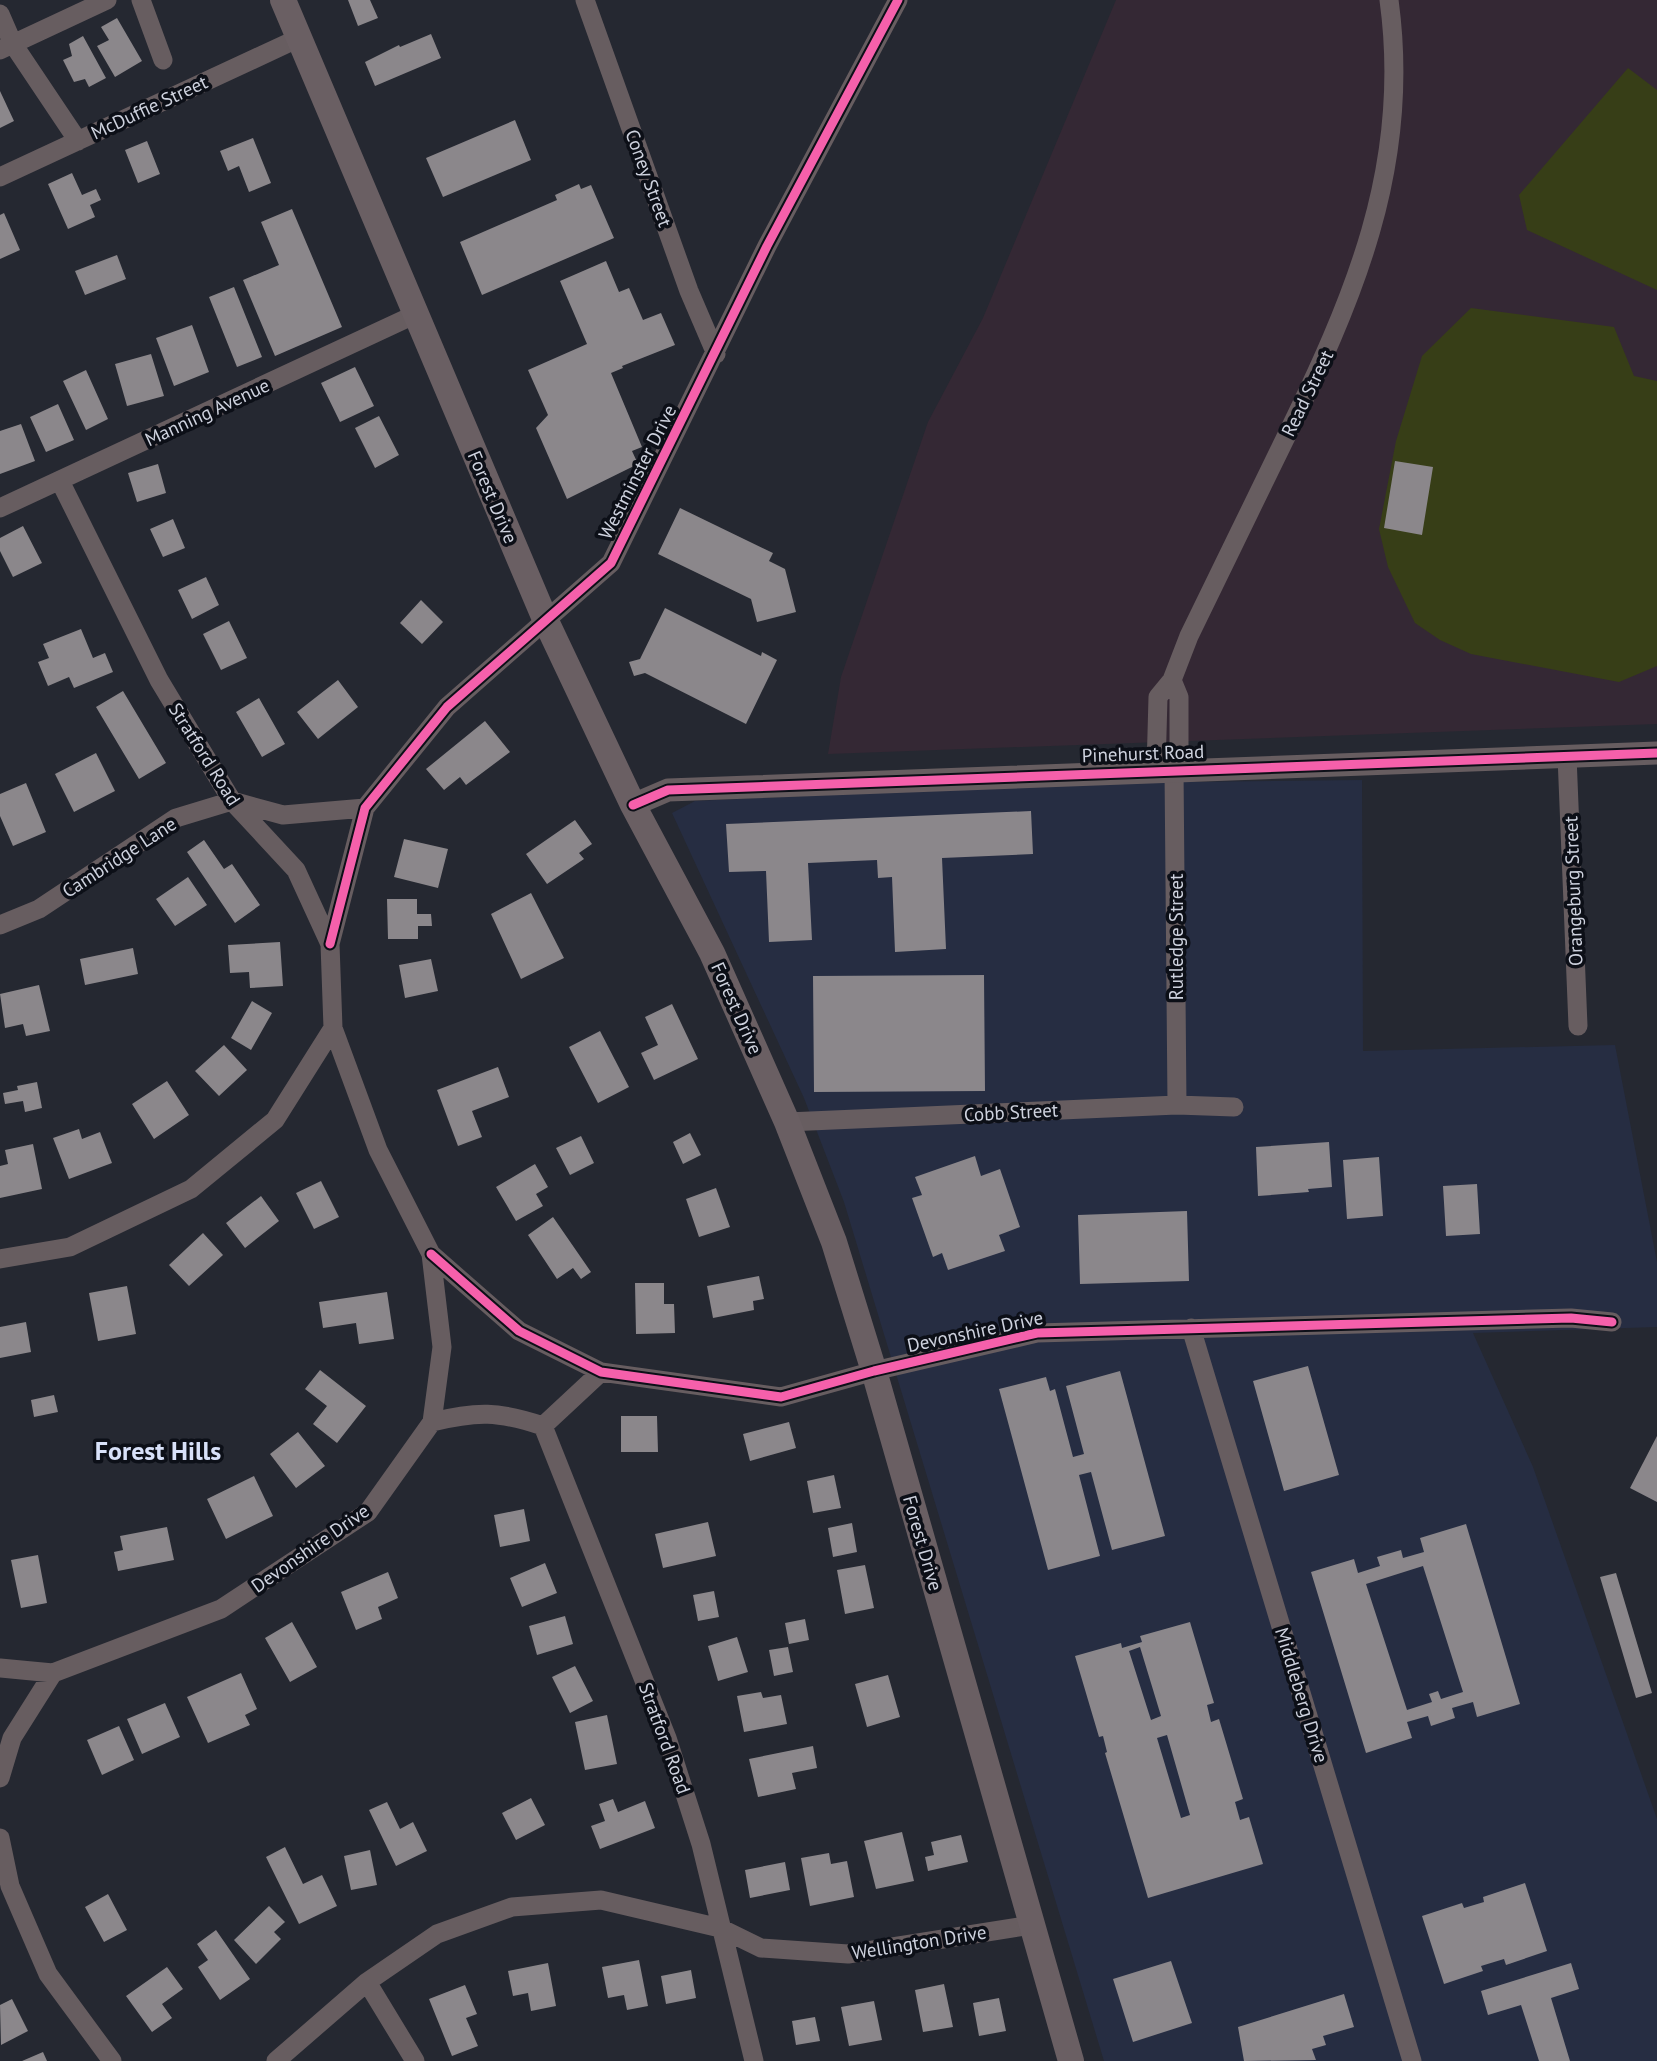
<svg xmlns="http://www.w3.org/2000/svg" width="1657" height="2061" font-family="'PT Sans',sans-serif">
<rect width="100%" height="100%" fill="#252831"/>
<path fill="#262d42" d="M1362,780l1,271 252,-6 42,217v65l-184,6 60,134 124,352v242h-553l-260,-859 -40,-104 -132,-285 23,-12 397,-18z"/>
<path fill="#342834" d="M1116,0h541v724l-829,30 13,-77 87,-255 55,-104z"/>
<path fill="#373e17" d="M1628,68l29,22v200l-130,-60 -8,-35z
M1471,308l143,19 20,49 23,5v285l-38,16 -148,-28 -31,-14 -25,-17 -27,-56 -9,-38 17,-88 26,-85z"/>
<path fill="#8b878b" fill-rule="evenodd" d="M348,0h22l8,18 -20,8z
M117,18l25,43 -27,16 -18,-31 12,-6 -8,-13z
M431,34l10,24 -66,28 -10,-24 34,-17 1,2z
M83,36l23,42 -17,9 -4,-8 -11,3 -11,-22 9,-4 -3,-12z
M0,91l14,30 -14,7z
M515,120l16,40 -88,37 -17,-39z
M253,138l18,45 -22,9 -10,-26 -11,5 -8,-20z
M147,141l13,33 -22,9 -13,-33z
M72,173l10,22 14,-6 5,11 -11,5 5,12 -27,12 -20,-45z
M579,184l2,5 10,-4 23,53 -132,57 -22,-53 97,-42 -2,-5z
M292,209l50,118 -67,29 -32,-76 36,-15 -18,-43z
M4,213l16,37 -20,9v-44z
M117,255l9,24 -41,16 -10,-24z
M606,261l13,31 10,-4 14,32 18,-7 14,32 -53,21 1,2 -12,5 31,74 -10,4 6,13 -71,35 -31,-71 12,-13 -20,-45 59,-26 -27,-63z
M234,287l28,70 -25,10 -28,-70z
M192,325l17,47 -35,14 -18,-48z
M151,354l13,42 -37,10 -12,-42z
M355,367l19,39 -34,16 -19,-39z
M86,370l22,49 -22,11 -23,-49z
M58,404l16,36 -28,12 -16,-35z
M379,416l20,39 -24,13 -20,-40z
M21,424l14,37 -35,13v-43z
M1395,461l38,6 -11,68 -38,-7z
M158,464l8,29 -29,9 -9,-29z
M680,508l93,45 -4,8 16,8 11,43 -39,10 -6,-23 -93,-45z
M173,519l12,29 -22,9 -13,-28z
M23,526l19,37 -29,14 -13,-26v-13z
M206,577l13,28 -27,14 -14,-29z
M421,600l22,22 -21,22 -22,-21z
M665,608l96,48 1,-4 15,8 -31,64 -101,-51 -11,3 -5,-14 11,-3z
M229,621l18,37 -26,12 -18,-36z
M81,629l12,29 12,-5 8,19 -39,16 -5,-11 -21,9 -10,-24 11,-4 -6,-14z
M338,680l20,27 -40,32 -21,-27z
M123,691l43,72 -27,16 -43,-72z
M259,698l26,46 -23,13 -26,-45z
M485,721l25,31 -44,33 -6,-8 -16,13 -18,-21z
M96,753l19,38 -41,21 -19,-38z
M26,783l20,49 -33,14 -13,-30v-22z
M1031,811l2,43 -91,4 4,91 -51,3 -3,-75 -14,1 -1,-18 -69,3 4,77 -43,2 -3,-71 -37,1 -3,-48z
M575,820l17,24 -13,9 5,6 -37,25 -21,-30z
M404,839l44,10 -10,39 -44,-11z
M204,840l20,29 8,-5 28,41 -25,18 -48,-71z
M188,877l19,28 -32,21 -19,-27z
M531,893l33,65 -43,21 -30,-65z
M387,899h30v15h14l1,12h-14v13h-30z
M280,942l3,44 -33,2 -1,-16 -19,1 -2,-28z
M133,948l5,26 -53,11 -5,-26z
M431,959l7,32 -33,7 -6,-33z
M984,975l1,116 -171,1 -1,-116z
M39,985l11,46 -24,5 -3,-12 -18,4 -5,-34z
M252,1001l20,12 -21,37 -20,-12z
M672,1004l26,55 -44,21 -13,-27 17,-8 -13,-28z
M600,1031l29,56 -31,16 -29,-56z
M224,1045l23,25 -28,26 -24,-25z
M498,1067l11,30 -37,14 10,26 -24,9 -21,-56z
M167,1081l22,34 -35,24 -22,-35z
M37,1082l5,26 -17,4 -2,-11 -18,3 -2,-11 15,-3 -1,-4z
M79,1129l3,10 18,-7 12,31 -43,16 -16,-41z
M690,1133l11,22 -18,9 -10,-22z
M581,1136l13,27 -24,12 -14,-27z
M1329,1142l3,45 -24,2 1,3 -51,4 -2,-49z
M33,1144l9,45 -42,9v-32l8,-2 -3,-14z
M975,1156l6,20 19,-7 20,58 -21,8 6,16 -57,19 -6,-17 -9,4 -21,-59 10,-3 -7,-18z
M1379,1157l4,59 -36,3 -4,-59z
M535,1164l13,23 -12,7 7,12 -27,15 -20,-34z
M321,1181l18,36 -25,12 -18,-36z
M1477,1184l3,50 -34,2 -3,-50z
M716,1188l14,39 -31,10 -13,-38z
M261,1196l18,25 -34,27 -19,-25z
M1187,1211l2,70 -109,3 -2,-69z
M553,1217l38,55 -10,7 -8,-11 -16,11 -29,-44z
M203,1233l20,22 -34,31 -20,-21z
M759,1276l5,23 -11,2 1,9 -41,8 -6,-32z
M635,1283h29v21h10l1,29 -39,1z
M127,1286l9,48 -38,7 -9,-48z
M387,1292l7,47 -35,5 -3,-21 -33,5 -4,-26z
M26,1322l5,30 -31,6v-31z
M1308,1366l31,109 -55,16 -31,-110z
M320,1370l46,36 -29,37 -24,-19 14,-18 -22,-17z
M1120,1371l45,165 -53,14 -21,-78 -12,3 21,81 -52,14 -49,-181 47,-12 4,14 5,-2 18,68 11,-3 -18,-68z
M54,1395l4,17 -24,5 -3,-17z
M621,1416h36l1,36h-37z
M789,1422l7,26 -46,13 -7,-27z
M298,1432l27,34 -29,22 -26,-34z
M1657,1436v66l-27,-14z
M834,1475l7,33 -28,5 -6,-32z
M254,1476l19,40 -47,23 -19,-40z
M524,1509l6,32 -30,6 -6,-32z
M708,1522l8,34 -53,12 -8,-34z
M852,1523l5,29 -24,5 -5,-29z
M1466,1524l54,180 -43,13 -4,-15 -21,6 3,10 -24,8 -3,-10 -21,6 5,16 -46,15 -55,-181 43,-13 4,14 22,-7 -3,-9 24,-7 2,8 21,-6 -4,-14zM1423,1566l40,126 -22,7 -3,-8 -9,3 3,8 -25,8 -41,-126z
M167,1527l7,33 -56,11 -4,-19 9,-2 -3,-14z
M38,1555l9,48 -26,5 -10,-48z
M545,1563l12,30 -35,14 -12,-29z
M865,1565l9,43 -29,6 -8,-44z
M388,1572l10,26 -20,9 4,12 -26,11 -15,-38z
M1616,1573l36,120 -16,5 -36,-121z
M714,1591l5,26 -21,4 -5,-26z
M565,1616l8,28 -36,11 -8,-29z
M805,1619l4,21 -20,4 -4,-21z
M292,1622l25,45 -27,15 -25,-44z
M1190,1622l24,81 -7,2 4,17 8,-3 24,80 -8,3 5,18 9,-3 14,47 -115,34 -43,-145 2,-1 -4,-16 -4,1 -24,-81 46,-13 1,5 20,-6 -2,-6zM1140,1647l21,69 -10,4 -22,-69zM1167,1735l23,80 -9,3 -24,-80z
M737,1637l11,35 -30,9 -10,-35z
M788,1647l5,25 -19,4 -5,-26z
M575,1666l18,35 -23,12 -18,-36z
M241,1673l16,36 -12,6 5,10 -42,18 -21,-46z
M888,1675l12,42 -33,10 -12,-43z
M761,1692l2,6 18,-3 6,29 -43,8 -7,-36z
M165,1703l15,34 -38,17 -15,-35z
M607,1715l10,49 -32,6 -10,-48z
M119,1726l15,34 -32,15 -15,-35z
M813,1746l4,22 -25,5 4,16 -38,8 -9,-38z
M531,1798l14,27 -29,15 -14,-27z
M613,1799l5,13 27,-11 10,27 -55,21 -9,-23 14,-5 -6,-17z
M387,1802l13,27 13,-7 14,29 -31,15 -27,-56z
M902,1832l12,49 -38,8 -12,-48z
M961,1835l7,27 -40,9 -3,-14 9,-2 -3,-13z
M285,1847l18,37 19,-9 15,31 -38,18 -33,-67z
M370,1850l7,35 -26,5 -7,-34z
M829,1853l2,11 16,-3 7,36 -44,9 -9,-48z
M785,1862l5,28 -40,8 -5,-28z
M1525,1883l22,68 -41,14 -2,-6 -23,7 2,5 -39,13 -22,-68 40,-13 2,5 20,-6 -1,-5z
M108,1894l19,36 -23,12 -19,-35z
M269,1906l16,16 -11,10 7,7 -25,25 -22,-24z
M216,1930l34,49 -30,21 -22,-33 10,-7 -11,-16z
M639,1960l9,46 -21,4 -3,-15 -16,3 -6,-31z
M1171,1961l21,62 -59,19 -20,-63z
M548,1963l8,43 -25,5 -3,-18 -15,3 -5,-25z
M1571,1963l8,26 -28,9 19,63h-31l-18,-56 -33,10 -7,-24z
M167,1967l16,22 -21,15 10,14 -20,14 -26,-36z
M691,1970l5,28 -30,6 -5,-28z
M944,1984l9,43 -30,5 -8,-42z
M465,1985l12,29 -11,4 12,28 -26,10 -23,-57z
M1344,1994l10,33 -31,9 3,9 -14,4 4,11 -72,1 -6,-34z
M999,1998l7,33 -27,5 -6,-33z
M12,1999l16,32 -27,14 -1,-40z
M874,2001l8,39 -33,6 -8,-39z
M815,2017l5,24 -24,4 -4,-24z
M43,2052l4,9h-25z"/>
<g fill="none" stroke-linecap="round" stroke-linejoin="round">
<path stroke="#675d60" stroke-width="19" d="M141,0l22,60
M585,0l104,291 27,63
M0,14l13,30 65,97
M0,50l107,-50
M0,177l299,-139
M60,481l99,199 73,121 64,69 34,74 3,84 45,122 53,104 11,93 -10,75
M0,508l414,-193
M1172,680l7,17v72
M1567,756l11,270
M1174,769l3,336
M1156,770l2,-73 14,-17 17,-44c31,-64 62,-127 93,-191 71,-145 130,-278 107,-445
M0,925l39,-16 137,-91 56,-17 51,14 82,-7
M330,944l35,-136 82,-101 164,-144 156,-317 131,-246
M787,1122l390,-17 57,2
M431,1254l88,77 82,41 180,25 93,-26 163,-38 534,-15 41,4
M0,1259l70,-12 121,-58 84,-69 58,-92
M1191,1328l221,733
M543,1426l124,312 34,106 53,217
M543,1426l58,-54
M0,1668l53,5 168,-64 147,-97 64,-90c45,-11 66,-11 111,4
M0,1778l12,-40 41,-65
M0,1838l10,48 38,88 64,87
M367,1982l48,79
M276,2061l91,-79 70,-48 75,-27 89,-7 119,28 41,20 87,6 183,-29"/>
<path stroke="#675d60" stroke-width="23" d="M633,805l35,-15 989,-37"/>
<path stroke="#6a5f63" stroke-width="26" d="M283,0l262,619 88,186 79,148 75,169 47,120 40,129 197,690"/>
<g stroke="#0c0f17" stroke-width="13">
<path id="cycleway" d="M633,805l35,-15 989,-37
M330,944l35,-136 82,-101 164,-144 156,-317 131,-246
M431,1254l88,77 82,41 180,25 93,-26 163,-38 534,-15 41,4"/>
</g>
<use href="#cycleway" stroke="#f560ab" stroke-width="9"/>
</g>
<g text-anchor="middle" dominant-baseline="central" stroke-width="7" stroke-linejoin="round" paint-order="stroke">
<g font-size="19" fill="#ced2de" stroke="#0c0f17">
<text transform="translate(149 107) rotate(-25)">McDuffie Street</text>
<text transform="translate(649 178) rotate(70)">Coney Street</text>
<text transform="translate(1307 393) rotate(-64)">Read Street</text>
<text transform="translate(207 412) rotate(-25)">Manning Avenue</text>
<text transform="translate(637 472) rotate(-63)">Westminster Drive</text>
<text transform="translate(493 497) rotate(67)">Forest Drive</text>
<text transform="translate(1143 753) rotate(-2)">Pinehurst Road</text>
<text transform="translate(205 754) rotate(58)">Stratford Road</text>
<text transform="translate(119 857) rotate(-33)">Cambridge Lane</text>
<text transform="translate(1573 891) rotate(-92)">Orangeburg Street</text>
<text transform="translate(1176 937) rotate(-90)">Rutledge Street</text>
<text transform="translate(737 1008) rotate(66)">Forest Drive</text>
<text transform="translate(1011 1112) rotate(-3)">Cobb Street</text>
<text transform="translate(975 1331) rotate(-12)">Devonshire Drive</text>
<text transform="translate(923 1543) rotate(74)">Forest Drive</text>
<text transform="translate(310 1548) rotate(-35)">Devonshire Drive</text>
<text transform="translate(1302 1695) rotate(73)">Middleberg Drive</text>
<text transform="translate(665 1738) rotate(70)">Stratford Road</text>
<text transform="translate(919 1942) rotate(-9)">Wellington Drive</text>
</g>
<g font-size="26" font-weight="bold" fill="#d8e1f9" stroke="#0c0f17">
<text x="158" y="1450">Forest Hills</text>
</g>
</g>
</svg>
